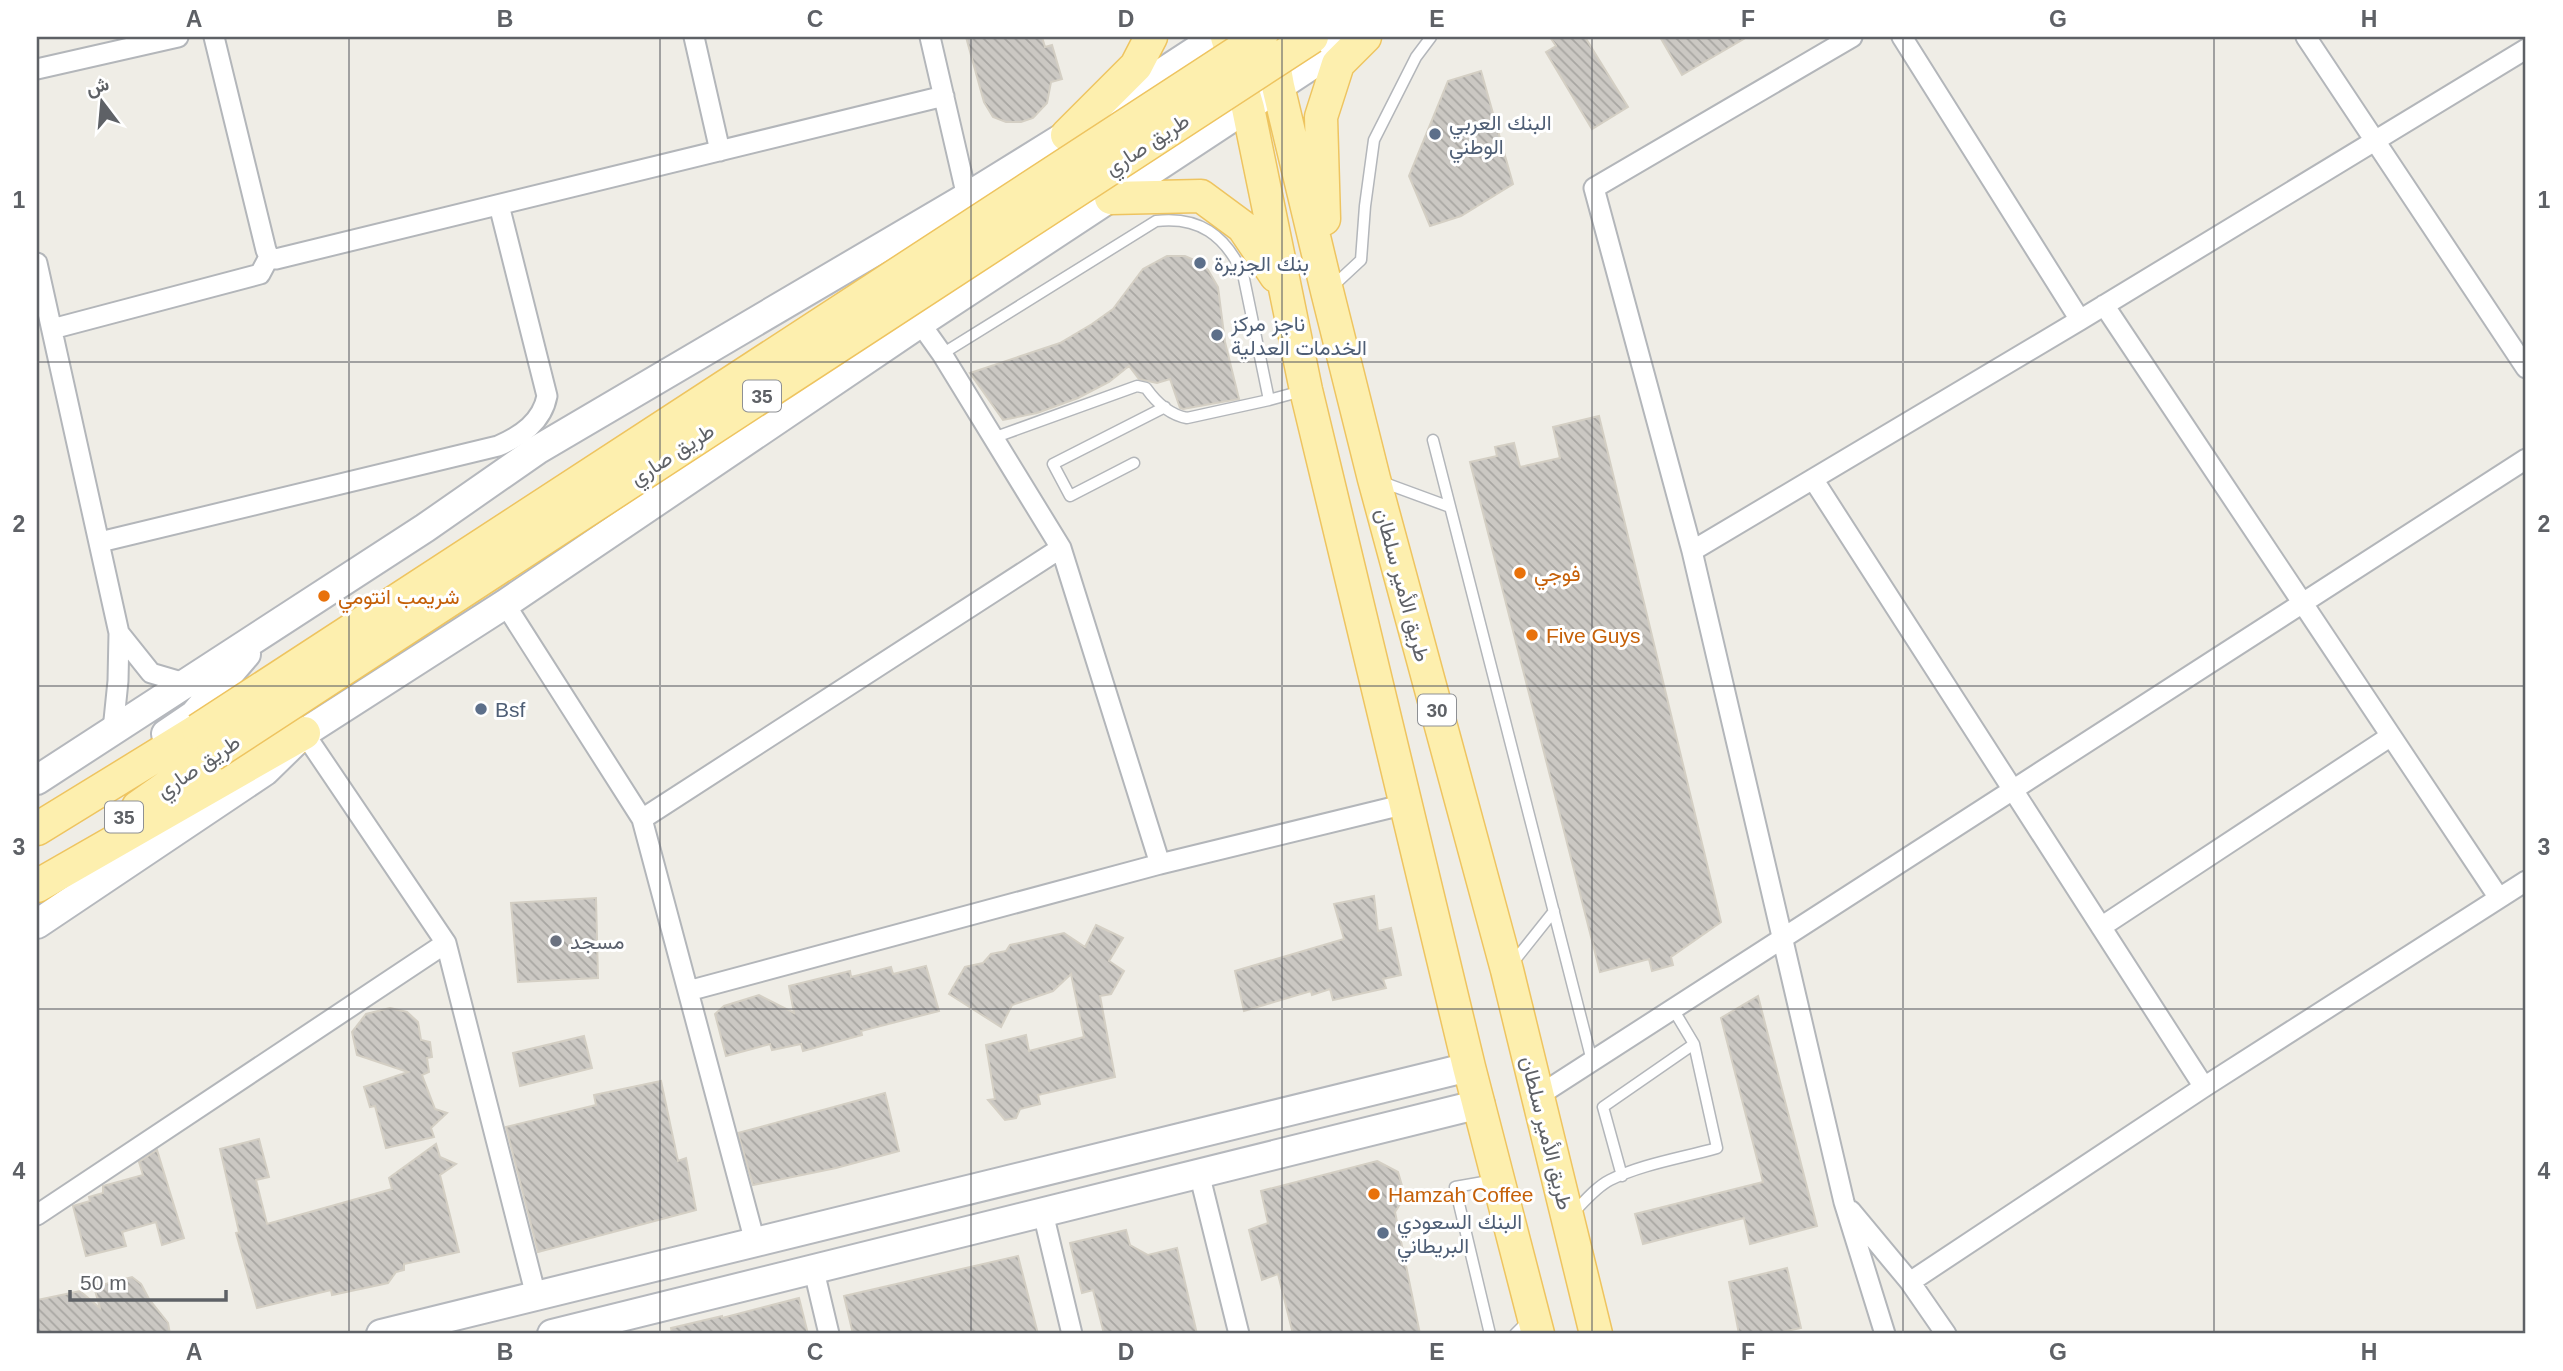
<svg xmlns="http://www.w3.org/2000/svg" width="2563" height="1371" font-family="Helvetica,Vazirmatn,sans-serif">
<defs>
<pattern id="building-back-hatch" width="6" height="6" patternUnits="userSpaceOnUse" patternTransform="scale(1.75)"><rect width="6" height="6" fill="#cbc8c3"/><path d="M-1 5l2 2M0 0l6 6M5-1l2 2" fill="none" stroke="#a8a6a2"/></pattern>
</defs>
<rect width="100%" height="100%" fill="#efede6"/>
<path fill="url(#building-back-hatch)" stroke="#d4cfc4" stroke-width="2" d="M966,37h76l3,10 7,-2 10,34 -11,3 -4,21 -14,15 -12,4h-15l-13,-5 -9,-15z
M1550,37h35l43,70 -36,22 -46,-77 10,-6z
M1660,37h87l-65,38z
M1481,71l32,113 -52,32 -31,10 -21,-50 39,-95z
M1167,256h18l14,6 9,8 10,17 7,55 14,57 -56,10 -3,-1 -10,-29 -13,4 -18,-4 -10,-13 -20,16 -31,16 -41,15 -34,7 -33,-47 90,-30 32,-19 21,-15 30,-40z
M1599,416l122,506 -50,35 2,8 -21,6 -3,-12 -49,13 -130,-510 27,-6 -2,-9 19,-4 6,24 40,-9 -7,-31z
M1374,896l4,35 13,-3 10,47 -18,4 3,9 -53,12 -3,-11 -18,6 -1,-4 -67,20 -9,-40 109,-32 -10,-35z
M596,898l2,80 -80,4 -7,-79z
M1096,925l27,13 -14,23 15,10 -13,23 -11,2 15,81 -77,18 2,9 -20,5 -4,9 -11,2 -17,-20 7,-1 -9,-54 40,-10 3,16 55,-14 -13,-63 -18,17 -41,14 -11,22 -52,-33 16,-27 18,-4 8,-9 15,-3 4,-6 54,-12 21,14z
M926,966l13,45 -78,20 1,4 -59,16 -2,-7 -29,6 -2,-6 -44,12 -11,-42 9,-8 35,-11 35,18 -5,-27 61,-15 1,6 40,-10 2,7z
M1758,996l59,230 -67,18 -6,-26 -101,26 -8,-30 128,-32 -42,-164z
M390,1008l17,4 11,10 3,18 9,2 2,15 -5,1 2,14 -7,3 13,34 12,4 -16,15 3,9 -48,11 -11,-42 -5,1 -6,-20 44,-15 -51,-17 -5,-23 14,-18z
M584,1036l8,32 -72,18 -7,-33z
M661,1081l17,80 8,-3 10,52 -158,42 -32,-125 90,-22 -2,-10z
M885,1093l14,58 -63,17 -83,17 -15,-52z
M259,1139l10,38 -13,3 11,44 125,-35 -3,-11 47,-34 4,13 16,7 -16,11 19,77 -55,12v6l-8,2 -8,11 -56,12 -1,-5 -74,18 -21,-75 3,-1 -19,-83z
M157,1150l27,88 -22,7 -6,-23 -34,10 4,14 -40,10 -13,-50 17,-5 -1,-4 14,-4v-7l40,-11 -4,-13z
M1377,1161l21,11 7,24 -10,16 25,122h-127l-15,-60 -16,6 -13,-50 19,-7 -7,-32z
M1126,1230l4,15 18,10 29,-7 20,86h-93l-11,-44 -11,3 -12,-50z
M1018,1256l20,78h-185l-9,-38z
M1787,1268l14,60 -29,6h-33l-10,-52z
M132,1277l9,7 8,15 19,24 2,11h-133v-34l43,-9 20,17 -6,-21z
M799,1298l9,36h-136l-1,-6 51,-12v2z"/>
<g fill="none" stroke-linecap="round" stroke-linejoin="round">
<g stroke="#b3b6ba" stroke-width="13">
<path id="lane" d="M1333,286l28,-26 4,-54 9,-66 42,-83 15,-20
M942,354l214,-133c43,-5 69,14 87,53l26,126 -82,18c-17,-3 -31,-16 -41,-30l-9,-2 -144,52
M1269,400l33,-9
M1433,440l159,621
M1134,463l-64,33 -17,-32 112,-57
M1382,482l68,25
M1511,965l43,-54
M1673,1009l21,35
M1572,1214c11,-11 24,-27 38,-34 32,-16 72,-22 107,-32l-23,-104 -91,63 19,69
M1490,1334l-35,-147 40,-7
M1515,1334l13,-13"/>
</g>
<g stroke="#b3b6ba" stroke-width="23">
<path id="street" d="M694,37l26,114
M930,37l37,160
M1852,37l-258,151 98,363 152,651 41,132
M1902,37l178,283
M2306,37l220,331
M37,69l141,-32
M269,257l7,2 668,-163
M37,263l82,370
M2104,305l395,593
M920,323l22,31 119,194 99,316
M52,329l208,-55 9,-17 -3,-7 -52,-213
M1813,479l391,608
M100,542l398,-96c23,-10 44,-24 49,-50l-48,-191
M1692,551l388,-231 446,-271
M505,604l137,215 113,423
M113,730l5,-49 1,-48 32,40 34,10
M304,733l142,210 90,353
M642,819l419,-271
M2101,927l290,-191
M688,991l472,-127 246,-60
M1538,1096l988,-637
M1199,1173l40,161
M1851,1211l59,71 36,52
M1043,1213l29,121
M37,1215l409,-272
M814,1271l15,63
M1910,1282l294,-195 322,-206"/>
</g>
<g stroke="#b5b8bd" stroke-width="32">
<path id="secondary" d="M166,734l28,-19 52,-61
M37,780l388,-252 112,-78 430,-253 100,-62 150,-98
M37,924l228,-153 39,-38 201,-129 415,-281 434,-286
M381,1334l1088,-267
M552,1334l928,-230"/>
</g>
<g stroke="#eec460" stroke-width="35">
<path id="primary" d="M1227,37l21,71 58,282 163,677 69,267
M1269,37l9,49 49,205 47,188 133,491 89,364
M1067,135l69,-69 15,-29
M1111,198l90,-2 42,31 33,49
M1324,219l-3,-102 17,-53 27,-27
M138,807l74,-52
M37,829l161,-99
M37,886l267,-153"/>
</g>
<use href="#lane" stroke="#fff" stroke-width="10"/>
<use href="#street" stroke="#fff" stroke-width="19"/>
<use href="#secondary" stroke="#fff" stroke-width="28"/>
<use href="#primary" stroke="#fdefae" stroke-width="32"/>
<g stroke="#eec460" stroke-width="35" stroke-linecap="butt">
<path id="primary-bridge" d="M198,730l1063,-693
M212,755l1100,-718"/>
</g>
<use href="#primary-bridge" stroke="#fdefae" stroke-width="32"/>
</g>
<path fill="none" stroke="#5e6166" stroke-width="2" stroke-opacity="0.55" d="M349,37v1297M660,37v1297M971,37v1297M1282,37v1297M1592,37v1297M1903,37v1297M2214,37v1297M37,362h2489M37,686h2489M37,1009h2489"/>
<g fill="#5c6f8a" stroke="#fff" stroke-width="2.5">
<circle cx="1435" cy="134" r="7"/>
<circle cx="1200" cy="263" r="7"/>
<circle cx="1217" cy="335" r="7"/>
<circle cx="481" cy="709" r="7"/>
<circle cx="1383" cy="1233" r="7"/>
</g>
<g fill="#e8710a" stroke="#fff" stroke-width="2.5">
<circle cx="1520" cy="573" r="7"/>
<circle cx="324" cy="596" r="7"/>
<circle cx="1532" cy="635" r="7"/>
<circle cx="1374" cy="1194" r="7"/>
</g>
<circle fill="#6b7280" stroke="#fff" stroke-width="2.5" cx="556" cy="941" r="7"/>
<g text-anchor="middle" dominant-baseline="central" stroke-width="6" stroke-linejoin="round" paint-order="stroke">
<g fill="#fff" stroke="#8e9094" stroke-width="2">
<rect x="743" y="380.5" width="38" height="31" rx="5"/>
<rect x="1418" y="694.5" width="38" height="31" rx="5"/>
<rect x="105" y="801.5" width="38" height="31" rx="5"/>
</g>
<g font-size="19" font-weight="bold" fill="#5e6166">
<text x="762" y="396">35</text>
<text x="1437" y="710">30</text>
<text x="124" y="817">35</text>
</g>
<g font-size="21" fill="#4e5e75" stroke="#fff" text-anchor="start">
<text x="1449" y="122">البنك العربي<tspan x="1449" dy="24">الوطني</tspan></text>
<text x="1214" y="263">بنك الجزيرة</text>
<text x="1231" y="323">ناجز مركز<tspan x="1231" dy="24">الخدمات العدلية</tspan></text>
<text x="495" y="709">Bsf</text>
<text x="1397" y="1221">البنك السعودي<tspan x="1397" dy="24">البريطاني</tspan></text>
</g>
<g font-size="21" fill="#5e6166" stroke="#fff">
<text transform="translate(1147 144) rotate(-33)">طريق صاري</text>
<text transform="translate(672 454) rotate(-33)">طريق صاري</text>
<text transform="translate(1403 585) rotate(75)">طريق الأمير سلطان</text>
<text transform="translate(198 766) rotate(-34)">طريق صاري</text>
<text transform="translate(1547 1133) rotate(76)">طريق الأمير سلطان</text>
</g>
<g font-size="21" fill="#c56008" stroke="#fff" text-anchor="start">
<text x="1534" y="573">فوجي</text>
<text x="338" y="596">شريمب انتومي</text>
<text x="1546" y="635">Five Guys</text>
<text x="1388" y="1194">Hamzah Coffee</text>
</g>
<g font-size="21" fill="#5b616d" stroke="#fff" text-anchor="start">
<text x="570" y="941">مسجد</text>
</g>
</g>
<rect width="2563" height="1371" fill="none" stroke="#ffffff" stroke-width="77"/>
<g transform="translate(102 102) rotate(344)" stroke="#ffffff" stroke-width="5" paint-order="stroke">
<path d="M0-5L12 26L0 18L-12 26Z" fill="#5e6166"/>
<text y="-10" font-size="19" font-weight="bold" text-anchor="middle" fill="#5e6166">ش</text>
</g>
<path d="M70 1290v10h156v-10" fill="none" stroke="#5e6166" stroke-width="3.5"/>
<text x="80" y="1290" font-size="21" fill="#5e6166" stroke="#ffffff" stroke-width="5" paint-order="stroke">50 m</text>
<rect x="38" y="38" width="2486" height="1294" fill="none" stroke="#5e6166" stroke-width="2.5"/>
<g font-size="23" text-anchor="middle" font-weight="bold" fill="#5e6166">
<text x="194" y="27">A</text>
<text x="505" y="27">B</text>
<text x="815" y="27">C</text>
<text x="1126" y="27">D</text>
<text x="1437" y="27">E</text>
<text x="1748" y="27">F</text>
<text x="2058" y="27">G</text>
<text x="2369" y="27">H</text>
<text x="19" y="208">1</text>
<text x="2544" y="208">1</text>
<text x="19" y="532">2</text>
<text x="2544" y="532">2</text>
<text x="19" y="855">3</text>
<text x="2544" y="855">3</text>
<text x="19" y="1179">4</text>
<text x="2544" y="1179">4</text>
<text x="194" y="1360">A</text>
<text x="505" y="1360">B</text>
<text x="815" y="1360">C</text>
<text x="1126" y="1360">D</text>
<text x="1437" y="1360">E</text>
<text x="1748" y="1360">F</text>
<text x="2058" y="1360">G</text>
<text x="2369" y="1360">H</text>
</g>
</svg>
